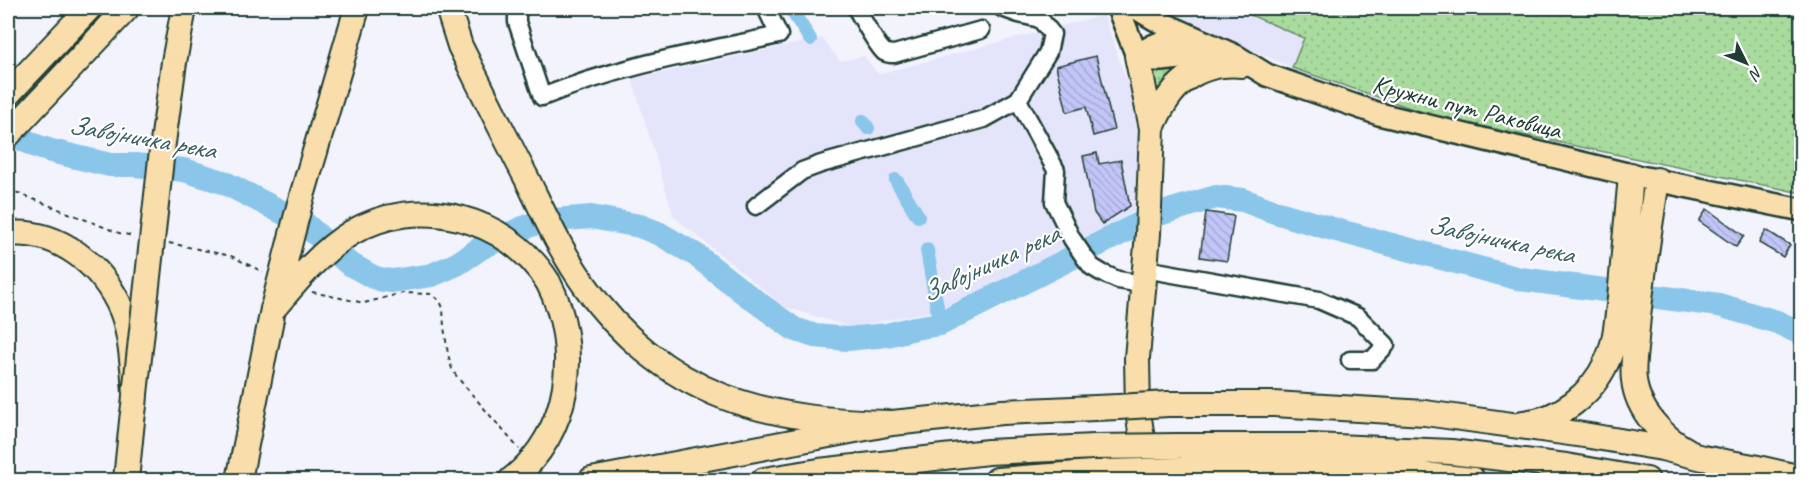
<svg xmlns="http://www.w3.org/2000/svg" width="1809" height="488" font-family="Caveat,sans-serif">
<defs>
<pattern id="grass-dots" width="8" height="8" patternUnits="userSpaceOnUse" patternTransform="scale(1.5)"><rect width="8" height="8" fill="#a8db9d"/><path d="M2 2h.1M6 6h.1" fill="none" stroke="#90bd88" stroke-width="1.8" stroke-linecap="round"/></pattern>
<pattern id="building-back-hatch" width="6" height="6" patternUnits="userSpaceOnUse" patternTransform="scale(1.5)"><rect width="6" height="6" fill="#c2c5f7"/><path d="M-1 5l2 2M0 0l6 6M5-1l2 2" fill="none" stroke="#a6aad4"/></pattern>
</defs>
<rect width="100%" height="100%" fill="#f3f3fd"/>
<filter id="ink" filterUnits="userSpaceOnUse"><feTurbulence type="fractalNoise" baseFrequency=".0167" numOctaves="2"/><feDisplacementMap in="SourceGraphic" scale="12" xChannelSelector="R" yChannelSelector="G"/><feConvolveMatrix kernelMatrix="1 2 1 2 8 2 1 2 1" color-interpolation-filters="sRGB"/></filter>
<g filter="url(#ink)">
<path fill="#e4e5fb" d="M1168,8h66l70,31 -12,29 -104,-48z
M1104,15l35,102 -2,92 -12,9 -96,49 -46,29 -30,11 -102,20 -66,-20 -111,-90 -42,-138 190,-41 18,23 24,-5 14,18z"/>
<path fill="url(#grass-dots)" stroke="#648c68" stroke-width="1.5" d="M1234,8h567v185l-364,-76 -145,-49 12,-30z
M1205,62l-48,39 -6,-34z"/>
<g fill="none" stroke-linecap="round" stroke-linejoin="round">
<path stroke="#89c6ea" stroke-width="14" d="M790,8l20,31
M863,121l5,7
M896,180l22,36
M927,250l13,74"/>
<path stroke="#89c6ea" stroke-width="24" d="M8,132l28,14 15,5 59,14h25l49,5 39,12 82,42 43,39 25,14 10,3 9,1 40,-6 25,-11 24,-16 39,-19 23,-8 48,-4 49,9 20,8 36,21 47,37 51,37 21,7 32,3 40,-4 28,-7 25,-4 219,-110 57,-17 27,3 32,12 61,18 184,49 199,26 58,17 25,12"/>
</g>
<path fill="url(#building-back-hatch)" stroke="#1f3d34" stroke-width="1.5" d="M1096,56l18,74 -21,6 -7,-29 -19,5 -11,-46z
M1097,153l2,11 22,-4 9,46 -28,18 -8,-11 -11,-57z
M1707,209l37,27 -8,11 -37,-26z
M1206,212l28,4 -7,45 -27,-4z
M1766,230l24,15 -7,12 -24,-14z"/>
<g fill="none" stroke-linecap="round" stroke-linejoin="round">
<g stroke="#1f3d34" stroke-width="21">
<path id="minor" d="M517,8v14l25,75c76,-31 158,-45 237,-62l-13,-27
M856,8c6,10 20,37 28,44 4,2 6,2 10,2l87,-24
M1018,100l38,70 -2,32 18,37 13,19 7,9 10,6 16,7 24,4
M756,206l46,-35 19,-7 163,-45 34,-19 30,-48 4,-18 -12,-15 -21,-5 -17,-6
M1145,269l174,31 39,17 28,28 -14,15h-22"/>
</g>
<g stroke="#1f3d34" stroke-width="26">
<path id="major" d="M1118,8l19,48
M1136,8l20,12 80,36 31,19 112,39 252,61 171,35
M1137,56l15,4h10l46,-5 20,5
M1137,56c16,-13 33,-19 54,-17"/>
</g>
<g stroke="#1f3d34" stroke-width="28">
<path id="highway" d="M448,8l12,38c22,44 44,89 67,133 18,37 35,75 59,108 33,48 82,88 136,109 54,21 113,26 170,27
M1137,56l15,72 -4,106 -11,124 1,53 3,21 9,35
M174,62l10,-54
M8,94l81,-86
M1152,128c17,-41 42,-67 90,-63
M8,135l119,-127
M1657,180c-8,53 -17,106 -21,159 -1,13 -4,28 -2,41 3,30 29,58 54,71
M8,234c51,-5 95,32 114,77 8,19 12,61 13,82 0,9 -2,19 -3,28 -2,20 -4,40 -6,59
M1168,404h106l151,9 159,22 78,13 41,10 50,9 49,11
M1523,423c37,-3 69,-29 84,-62 9,-19 10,-42 13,-63 4,-41 7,-82 11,-123
M1177,446h135l139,6 115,14 81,14
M1181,470l163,-1 70,5 59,6
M239,480l34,-171
M511,480c60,-46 71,-133 37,-198
M591,480l301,-57 110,-11 116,-5
M764,480l55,-9 169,-19 106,-5
M997,480l109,-8"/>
</g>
<path stroke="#1f3d34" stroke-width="2" stroke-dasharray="4.5 4.5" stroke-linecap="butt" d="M8,189l111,44 15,3
M169,243l62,13 32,16
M312,292l52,11 39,-10 28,1 9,7 3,7 1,19 4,27 4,15 5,8 62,72"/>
<use href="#minor" stroke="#fff" stroke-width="16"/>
<use href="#major" stroke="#f9deab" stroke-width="21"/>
<use href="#highway" stroke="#f9deab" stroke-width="24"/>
<g stroke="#1f3d34" stroke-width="28" stroke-linecap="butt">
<path id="highway-bridge" d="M274,304l26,-101 57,-195
M273,309c23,-27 47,-57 78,-76 67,-40 157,-16 197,49
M135,394l27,-244 12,-88
M1118,407l50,-3
M1094,447l83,-1
M1106,472l75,-2"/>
</g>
<use href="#highway-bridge" stroke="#f9deab" stroke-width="24"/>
</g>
</g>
<g text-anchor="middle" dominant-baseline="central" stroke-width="4.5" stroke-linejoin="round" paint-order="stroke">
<g font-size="26" fill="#1f3d34" stroke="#fff">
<text transform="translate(1467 107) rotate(14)">Кружни пут Раковица</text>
</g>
<g font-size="27" font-style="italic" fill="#3a5f62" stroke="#fff">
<text transform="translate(142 137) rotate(10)">Завојничка река</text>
<text transform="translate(1501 239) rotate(12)">Завојничка река</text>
<text transform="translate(990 263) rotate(-25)">Завојничка река</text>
</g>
</g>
<rect width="1809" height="488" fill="none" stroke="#fff" stroke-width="30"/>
<rect x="15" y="15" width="1779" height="458" fill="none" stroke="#1f3d34" stroke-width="2" filter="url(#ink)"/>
<g transform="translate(1746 63) rotate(133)" stroke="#ffffff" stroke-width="4.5" paint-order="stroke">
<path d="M0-4.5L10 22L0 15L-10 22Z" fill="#1f3d34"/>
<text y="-9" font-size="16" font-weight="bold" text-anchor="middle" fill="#1f3d34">N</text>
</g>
</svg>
